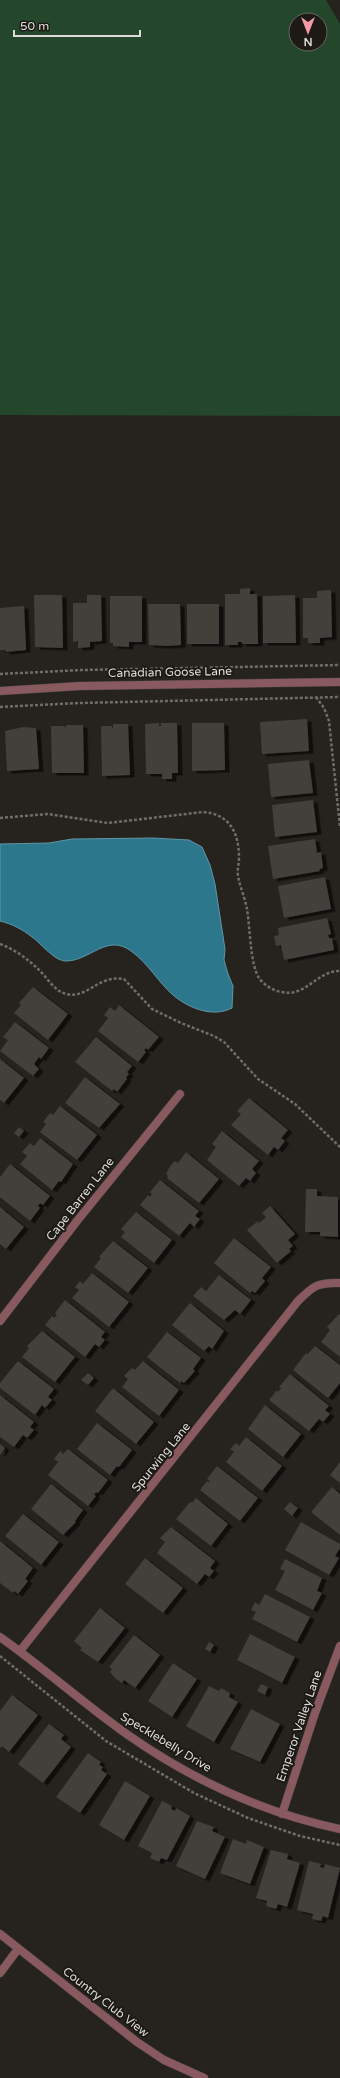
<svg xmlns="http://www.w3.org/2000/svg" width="340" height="2078" font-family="'Varela Round',sans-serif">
<defs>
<filter id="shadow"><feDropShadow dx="4.5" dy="2.5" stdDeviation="0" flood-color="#0009"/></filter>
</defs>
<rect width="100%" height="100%" fill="#26231e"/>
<path fill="#24462b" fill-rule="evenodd" d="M0,0h326l14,24v392l-340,-1zM296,20h24v24h-24z"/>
<path fill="#2c778c" stroke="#6195a3" d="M153,838l36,2 13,7 8,18 5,19 10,65 -1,11 4,14 5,12 -1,22c-19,10 -44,0 -59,-13 -15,-13 -25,-32 -42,-44 -24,-18 -41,10 -65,10 -12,0 -24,-17 -34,-24 -10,-8 -20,-13 -32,-16v-77l49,-1 23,-4z"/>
<path fill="#423f3a" filter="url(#shadow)" d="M250,588v6h7l1,50h-16v-2h-4v3h-13v-51h15v-5z
M331,590l1,47 -12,1v5h-12v-5h-5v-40h14v-7z
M34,595h28l1,53 -28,-1z
M87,595h14l1,46 -12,1v5l-12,1v-7l-5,1v-39h14z
M295,595l1,48h-33v-47z
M110,596h32v46h-13v5l-16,-1v-3h-3z
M148,604h32l1,41 -14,1 -18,-1z
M187,604h32v40h-32z
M24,606l2,44 -20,2 -1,-2h-5v-42z
M307,719l2,32 -47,3 -2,-32z
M159,723v3h2v-3h16l1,50h-6v6h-10v-5h-16l-1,-50z
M192,723h32l1,47 -33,1z
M113,724h15l2,51 -28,1 -1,-50h11v2h1z
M66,725h17l1,48h-32l-1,-47h13l2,2z
M23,727l13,1 3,41 -32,2 -2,-40z
M309,760l4,33 -42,4 -3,-33z
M313,800l4,32 -42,5 -3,-32z
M315,839l2,14 4,-1 2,16 -4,1 1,2 -47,8 -5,-33z
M325,877l6,32 -47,9 -6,-32z
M327,918l4,16 -3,1 1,3h3l2,12 -50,10 -3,-15 -5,1 -2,-10 5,-1 -1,-7z
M33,987l35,27 -20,26 -34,-27 7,-8 -2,-2z
M119,1005l40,32 -11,13 -2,-2 -2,2 2,2 -8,10 -40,-31 10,-13 -4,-3 6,-8 5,4z
M15,1022l34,26 -8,11 -2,-2 -5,7 5,5 -6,7 -33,-25 8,-11 -5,-3z
M96,1037l36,29 -5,6 2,2 -3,3 1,2 -10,13 -3,-3 -2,2 -37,-29z
M0,1059l24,19 -20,25 -4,-3z
M85,1077l35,27 -21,24 -34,-25z
M249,1098l39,32 -7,8 4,3 -7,9 -4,-3 -6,8 -37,-30 10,-11 -4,-3z
M60,1106l37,29 -20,25 -37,-28 6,-8 -3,-2 7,-9 3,2z
M19,1127l5,4 -5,6 -5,-4z
M222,1131l37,30 -7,8 4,4 -6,8 -4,-3 -7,8 -32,-26 9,-13 -4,-3z
M40,1138l33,26 -12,18 -2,-1 -7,9 -32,-26 7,-8 -5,-4 8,-9 4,3z
M186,1152l33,27 -20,24 -32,-25 1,-2 -2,-2 4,-8 5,-5 3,2z
M10,1164l40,32 -7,9 -3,-2 -2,3 2,2 -10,13 -30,-24v-20z
M160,1180l39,31 -4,5 5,3 -6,8 -4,-4 -11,13 -39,-31 8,-10 2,2 2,-3 -2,-2z
M306,1189h11v7l21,1v40l-18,-1v-4h-15z
M270,1206l25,28 -7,6 5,6 -4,3 2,2 -14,12 -30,-33 11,-9 1,2 7,-6 -4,-4z
M0,1207l24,20 -18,22 -6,-5z
M136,1212l36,28 -18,23 -33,-26 4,-5 -4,-3z
M234,1238l37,29 -9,11 3,3 -10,12 -3,-2 -2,2 -36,-30z
M113,1241l35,27 -20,25 -34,-26 7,-9 -2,-1z
M92,1273l37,29 -20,25 -37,-29 7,-8 -4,-3 5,-6 3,3z
M219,1275l32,25 -11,14 -5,-4 -11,10 -31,-24 8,-9 5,4z
M65,1300l40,32 -4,5 4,3 -6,7 -4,-3 -10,13 -40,-32 7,-9 2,2 3,-3 -2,-2z
M190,1303l34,28 -12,18 -3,-3 -5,5 -32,-26z
M339,1314l1,1v42l-19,-15 9,-12 -3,-3z
M42,1331l33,26 -20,25 -33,-25 7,-9 -2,-2z
M167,1332l34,26 -8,11 2,2 -11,12 -3,-2 -1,2 -33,-26z
M315,1346l25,19v18l-12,15 -35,-28 13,-17 2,1z
M18,1361l36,28 -6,8 4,3 -7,8 -3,-3 -7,10 -35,-27v-5z
M143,1361l36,29 -20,26 -37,-29 6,-8 -4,-3 8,-8 3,2z
M88,1373l6,5 -6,7 -7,-5z
M290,1374l39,32 -4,4 5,4 -7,8 -4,-3 -10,12 -40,-31 8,-10 1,2 3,-4 -2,-1z
M113,1388l41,34 -18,22 -41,-33z
M0,1395l34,27 -4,5 4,3 -7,8 -4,-3 -9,12 -14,-10z
M265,1405l36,29 -18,23 -35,-28z
M97,1423l35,27 -13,17 -2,-1 -7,9 -33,-26z
M246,1437l36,29 -20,25 -36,-29 8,-10 -4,-3 6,-6 3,3z
M0,1444l5,4 -5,7z
M68,1449l40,31 -10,13 -2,-1 -2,3 2,1 -8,10 -40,-31 10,-13 -4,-3 6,-8 3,3z
M340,1462v21l-10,-8z
M217,1466l41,32 -18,23 -40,-31 7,-9 2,1 1,-1 -3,-2z
M51,1484l32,26 -8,11 1,1 -13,13 -32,-26z
M332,1487l8,7v41l-29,-23z
M196,1498l32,26 -17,22 -35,-27 14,-17 2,1z
M290,1502l8,6 -6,8 -8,-7z
M23,1514l36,28 -18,23 -36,-29z
M301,1522l39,22v4l-5,8 4,2 -10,17 -44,-25z
M171,1527l44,34 -5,7 4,3 -5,6 -4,-3 -8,10 -40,-31 8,-11 -5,-4z
M0,1541l33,27 -8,11 3,2 -10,13 -4,-3 -1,2 -13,-10z
M145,1558l38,30 -20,25 -38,-29z
M285,1559l37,19 -5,13 5,2 -9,17 -38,-20 10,-19 -5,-2z
M265,1594l45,23 -13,25 -45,-23 4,-7 -5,-2 4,-8 4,3z
M100,1608l25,20 -27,34 -18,-12 2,-2 -8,-7z
M250,1634l45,23 -13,26 -45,-23z
M134,1635l26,20 -25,33 -11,-8 -2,3 -7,-5 -5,-6 2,-3 -3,-2z
M209,1642l5,3 -4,7 -5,-3z
M173,1663l24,16 -25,38 -24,-16z
M261,1684l7,3 -3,8 -8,-4z
M209,1686l10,5 2,-3 9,5 -1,4 9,5 -24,40 -28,-16z
M12,1695l26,20 -29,37 -7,-6 -2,2v-37z
M251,1709l29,15 -20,38 -30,-13z
M49,1724l15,11 -3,4 10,8 -28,36 -25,-19z
M88,1753l13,9 -2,3 4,2 -2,3 6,4 -27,39 -24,-16z
M125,1781l25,15 -26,44 -25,-15z
M162,1801l10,5 -1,3 4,2 1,-3 14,8 -23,44 -6,-2 -2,4 -9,-4 2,-5 -14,-7z
M197,1821l17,6 -2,4 13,6 -20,42 -29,-13z
M233,1839l13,5 1,-4 17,7 -14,37 -30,-11z
M271,1850l17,4 -1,5 13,4 -13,44 -9,-3 -2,5 -10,-3 1,-5 -11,-3z
M309,1861l12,3 -1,3 4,1 1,-4 15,4 -12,50 -5,-2 -2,5 -9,-2 1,-5 -16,-4z"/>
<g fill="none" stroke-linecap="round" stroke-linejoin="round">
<g stroke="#403d38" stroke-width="9">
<path id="street" d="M0,691l80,-5 260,-4
M0,1321l77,-100 103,-127
M0,1637c44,31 84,67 128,98 63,44 136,78 212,94
M20,1651l278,-350c15,-15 20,-19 42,-18
M282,1814l33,-101 25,-67
M0,1934l137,108 27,18 40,18
M0,1973l18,-24"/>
</g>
<path stroke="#706d69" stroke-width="2.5" stroke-dasharray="3 2" stroke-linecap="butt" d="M0,674l82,-4 258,-5
M316,697l8,11 5,13 11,106
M0,707l80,-4 260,-6
M0,818l48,-4 60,9 95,-11c27,2 36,21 36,46 0,6 -2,12 -1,18 2,11 7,22 9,33 3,17 3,55 12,69 5,7 14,13 23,14 23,6 36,-22 58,-21
M0,944c14,5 28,15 38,25 9,8 16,22 28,25 22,5 31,-19 58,-15l28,30 29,14 33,13 10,6 34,37 37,25 45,43
M0,1656l106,85 88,52 54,25 52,18 40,9"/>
<use href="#street" stroke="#88595f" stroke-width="8"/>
</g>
<g text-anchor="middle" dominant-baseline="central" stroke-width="4" stroke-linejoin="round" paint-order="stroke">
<g font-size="12" fill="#dddbd8" stroke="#1d1a15">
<text transform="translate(170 672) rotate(-1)">Canadian Goose Lane</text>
<text transform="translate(80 1199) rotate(-52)">Cape Barren Lane</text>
<text transform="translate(161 1457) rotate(-51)">Spurwing Lane</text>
<text transform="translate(299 1726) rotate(-71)">Emperor Valley Lane</text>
<text transform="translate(166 1742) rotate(31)">Specklebelly Drive</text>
<text transform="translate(106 2002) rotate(38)">Country Club View</text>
</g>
</g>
<g transform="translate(308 32) rotate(180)"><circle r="19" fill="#1d1a15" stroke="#6a6763"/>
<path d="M0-3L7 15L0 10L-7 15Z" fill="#f39aa8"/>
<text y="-6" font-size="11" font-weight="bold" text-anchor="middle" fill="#dddbd8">N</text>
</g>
<path d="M14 30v6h126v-6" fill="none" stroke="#dddbd8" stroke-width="2"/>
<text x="20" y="30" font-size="12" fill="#dddbd8" stroke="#1d1a15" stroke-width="3" paint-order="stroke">50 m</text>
</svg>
